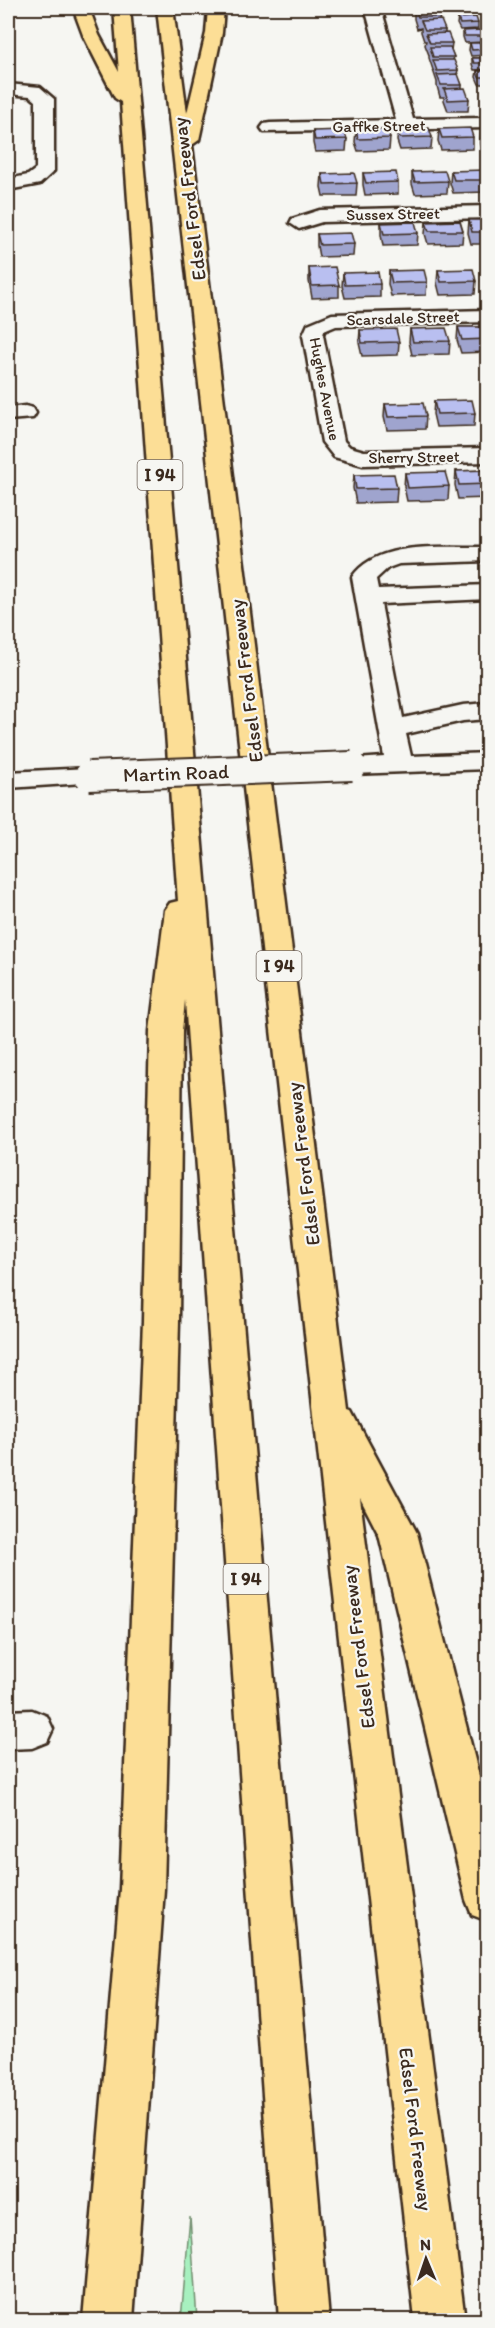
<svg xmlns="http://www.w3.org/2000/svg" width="495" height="2328" font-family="Itim,sans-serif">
<rect width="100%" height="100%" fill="#f6f6f2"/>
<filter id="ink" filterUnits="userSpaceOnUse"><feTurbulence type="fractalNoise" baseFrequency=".0167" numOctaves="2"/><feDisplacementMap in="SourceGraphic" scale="12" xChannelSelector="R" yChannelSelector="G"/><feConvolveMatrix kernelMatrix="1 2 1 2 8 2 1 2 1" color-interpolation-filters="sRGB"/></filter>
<g filter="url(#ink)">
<path fill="#a7f0bf" stroke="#718d6e" stroke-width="1.5" d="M190,2217l7,103h-16z"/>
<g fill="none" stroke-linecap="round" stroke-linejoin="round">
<g stroke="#3b2a1e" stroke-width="5">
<path id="minor" d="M365,8h16l32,111 75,-1v10l-224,4 -3,-4 3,-4 6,-1 126,-3z
M8,84l32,3 14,12v72l-14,13 -32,6v-11l20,-4 8,-6v-68l-6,-5 -22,-2z
M488,206v12l-166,4 -23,7 -9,-6 2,-4 28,-9z
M488,310v12l-152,4 -12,5 -1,4 21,106 6,6 14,4 124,-3v14l-125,3 -29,-8 -12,-15 -19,-107 5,-11 24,-10z
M25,406l8,2 3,5 -3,5 -25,2v-12z
M488,547v14l-89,3 -11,4 -12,11 2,10 110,-4v14l-107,5 22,114 60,-13 25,-2v16l-25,2 -57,13 5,22 77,-3v16l-136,5 -10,-2 -4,-6 4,-6 42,-3 -32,-180c26,-38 94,-29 136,-30z
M89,768l10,2 4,6 -4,6 -91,6v-16z
M32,1710l15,6 6,13 -6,13 -15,6 -24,1v-38z"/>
</g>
<g stroke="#3b2a1e" stroke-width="5">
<path id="highway" d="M73,8h16l10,27 20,37 -5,-64h16l199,2312h-50l-94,-1320 -3,31 -3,290 -15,568 -31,431h-50l37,-431 23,-568 7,-290 15,-121 5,-7 8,-2 -57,-799 -6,-4 -32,-63z
M157,8h16l14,105 19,-80 2,-25h16l-2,25 -23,107 -7,5 157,1266 3,1 65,121 71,278v110l-16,-6 -6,-15 -87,-365 -19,-37 105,822h-50z"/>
</g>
<use href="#minor" fill="#f6f6f2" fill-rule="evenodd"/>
<use href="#highway" fill="#fcde96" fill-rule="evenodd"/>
<g stroke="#3b2a1e" stroke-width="32" stroke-linecap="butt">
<path id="minor-bridge" d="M89,776l263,-10"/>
</g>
<use href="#minor-bridge" stroke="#f6f6f2" stroke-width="28"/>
</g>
<path fill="#9fa4ce" stroke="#3b2a1e" stroke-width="1.5" d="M413,8h23l4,9 -1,3 6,10v3l7,10 -1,7 3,7 -1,3 5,10 -1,4 5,11v3l7,11 -1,12h-20l-4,-11v-3h-4l-3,-11v-4l-8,-24v-3l-4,-10 1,-4h-2l-3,-9v-4l-4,1 -3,-10v-7z
M454,8h17l2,3 -1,6h-16l-2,-6z
M458,18l20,5v6l-18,1 -3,-6z
M463,31l20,5v6l-18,1 -2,-6z
M470,43h18v12l-17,1 -2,-6z
M472,58h16v11l-14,1 -2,-6z
M477,71h11v13h-9l-3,-7z
M398,129l34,8 -1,12 -31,1 -3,-9z
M439,129l34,8v12l-32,1 -3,-9z
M481,129h7v22h-5l-3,-10z
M356,130l34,8 -1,12 -31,1 -3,-9z
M313,131l34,8 -1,12 -31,1 -2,-9z
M451,171l36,9 -1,12 -33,1 -3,-10z
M412,172l36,9 -1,12 -32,1 -3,-10z
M363,173l35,9v12l-33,1 -2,-10z
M322,174l35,9 -1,13h-33l-2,-9z
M469,220h19v24h-17l-3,-11z
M426,222l37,9 -1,12 -34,1 -3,-10z
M381,223l37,10 -1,12 -34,1 -2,-11z
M317,234l37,10 -1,12 -34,1 -2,-11z
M309,268l30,17v12l-27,1 -3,-17z
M483,268h5v25h-2l-4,-12z
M438,270l38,11 -1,13 -35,1 -3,-12z
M389,271l38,11 -1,13 -35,1 -3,-12z
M343,273l37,11v13l-35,1 -3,-12z
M458,327h30v25l-27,1 -4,-13z
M410,329l40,12 -1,13 -37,1 -3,-13z
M360,330l39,12 -1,13 -36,1 -3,-13z
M482,400h6v27h-3l-4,-13z
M434,401l41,12 -1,13 -38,1 -3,-13z
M385,404l41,12 -1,13 -38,1 -3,-13z
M488,470v28l-30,1 -3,-14 1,-14z
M405,473l44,13 -1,14 -41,1 -3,-14z
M354,475l43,13 -1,14 -40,1 -3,-15z"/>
<path fill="#b9bff0" stroke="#3b2a1e" stroke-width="1.5" d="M415,8h21l4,9h-22z
M455,8h16l2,3h-17z
M476,17l2,6 -18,1 -2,-6z
M441,20l4,10h-20l-4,-9z
M481,30l2,6h-18l-2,-5z
M448,33l4,10h-22l-4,-9z
M470,43h18v6l-16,1z
M430,47h20l4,10h-21z
M472,58h16v5h-14z
M433,60h21l4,10 -21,1z
M477,71h11v6h-9z
M458,74l4,11h-21l-4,-10z
M465,88l4,11 -21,1 -4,-11z
M429,128l3,9 -32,1 -2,-9z
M470,128l3,9 -31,1 -3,-9z
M387,129l3,9 -32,1 -2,-9z
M481,129h7v10h-4z
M344,130l3,9 -32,1 -2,-9z
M484,170l3,10h-33l-3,-9z
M445,171l3,10 -33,1 -3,-10z
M396,172l2,10 -32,1 -3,-10z
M354,173l3,10 -33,1 -2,-10z
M469,220h19v12h-16z
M460,221l3,10h-34l-3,-9z
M415,222l3,11 -34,1 -3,-11z
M351,233l3,11 -34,1 -3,-11z
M335,267l4,18 -27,1 -3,-18z
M483,268h5v12h-1z
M473,269l3,12 -35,1 -3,-12z
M424,270l3,12 -35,1 -3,-12z
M378,272l2,12 -35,1 -2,-12z
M458,327h30v12l-26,1z
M446,328l4,13 -37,1 -3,-13z
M396,329l3,13 -37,1 -2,-13z
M472,400l3,13 -38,1 -3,-13z
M482,400h6v13h-2z
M423,403l3,13 -38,1 -3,-13z
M488,470v14l-29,1 -3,-14z
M445,472l4,14 -41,2 -3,-15z
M394,474l3,14 -41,1 -2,-14z"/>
</g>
<g text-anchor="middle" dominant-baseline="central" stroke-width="4.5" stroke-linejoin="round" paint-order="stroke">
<g font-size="16" fill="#3b2a1e" stroke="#f6f6f2">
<text transform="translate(379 126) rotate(-1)">Gaffke Street</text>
<text transform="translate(393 214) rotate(-1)">Sussex Street</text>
<text transform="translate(403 318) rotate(-2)">Scarsdale Street</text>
<text transform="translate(325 389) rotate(79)">Hughes Avenue</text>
<text transform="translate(414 457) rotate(-1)">Sherry Street</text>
</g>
<g fill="#f6f6f2" stroke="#73675e" stroke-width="1.5">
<rect x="137.5" y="460" width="45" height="30" rx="4.5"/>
<rect x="256.5" y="951" width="45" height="30" rx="4.5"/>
<rect x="223.5" y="1564" width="45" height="30" rx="4.5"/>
</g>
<g font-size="18" font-weight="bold" fill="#3b2a1e">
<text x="160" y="475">I 94</text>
<text x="279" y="966">I 94</text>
<text x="246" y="1579">I 94</text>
</g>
<g font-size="20" fill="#3b2a1e" stroke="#f6f6f2">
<text transform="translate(189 199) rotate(-97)">Edsel Ford Freeway</text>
<text transform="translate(246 681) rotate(-97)">Edsel Ford Freeway</text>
<text transform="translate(176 773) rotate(-2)">Martin Road</text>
<text transform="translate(303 1164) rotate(-97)">Edsel Ford Freeway</text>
<text transform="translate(358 1647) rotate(-97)">Edsel Ford Freeway</text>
<text transform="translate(416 2129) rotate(83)">Edsel Ford Freeway</text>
</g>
</g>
<rect width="495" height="2328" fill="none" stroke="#f6f6f2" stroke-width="30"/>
<rect x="15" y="15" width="465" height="2298" fill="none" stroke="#3b2a1e" stroke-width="2" filter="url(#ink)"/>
<g transform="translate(426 2259) rotate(358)" stroke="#f6f6f2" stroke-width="4.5" paint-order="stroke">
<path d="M0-4.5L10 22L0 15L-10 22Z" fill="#3b2a1e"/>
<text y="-9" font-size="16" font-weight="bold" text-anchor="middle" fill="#3b2a1e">N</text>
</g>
</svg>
